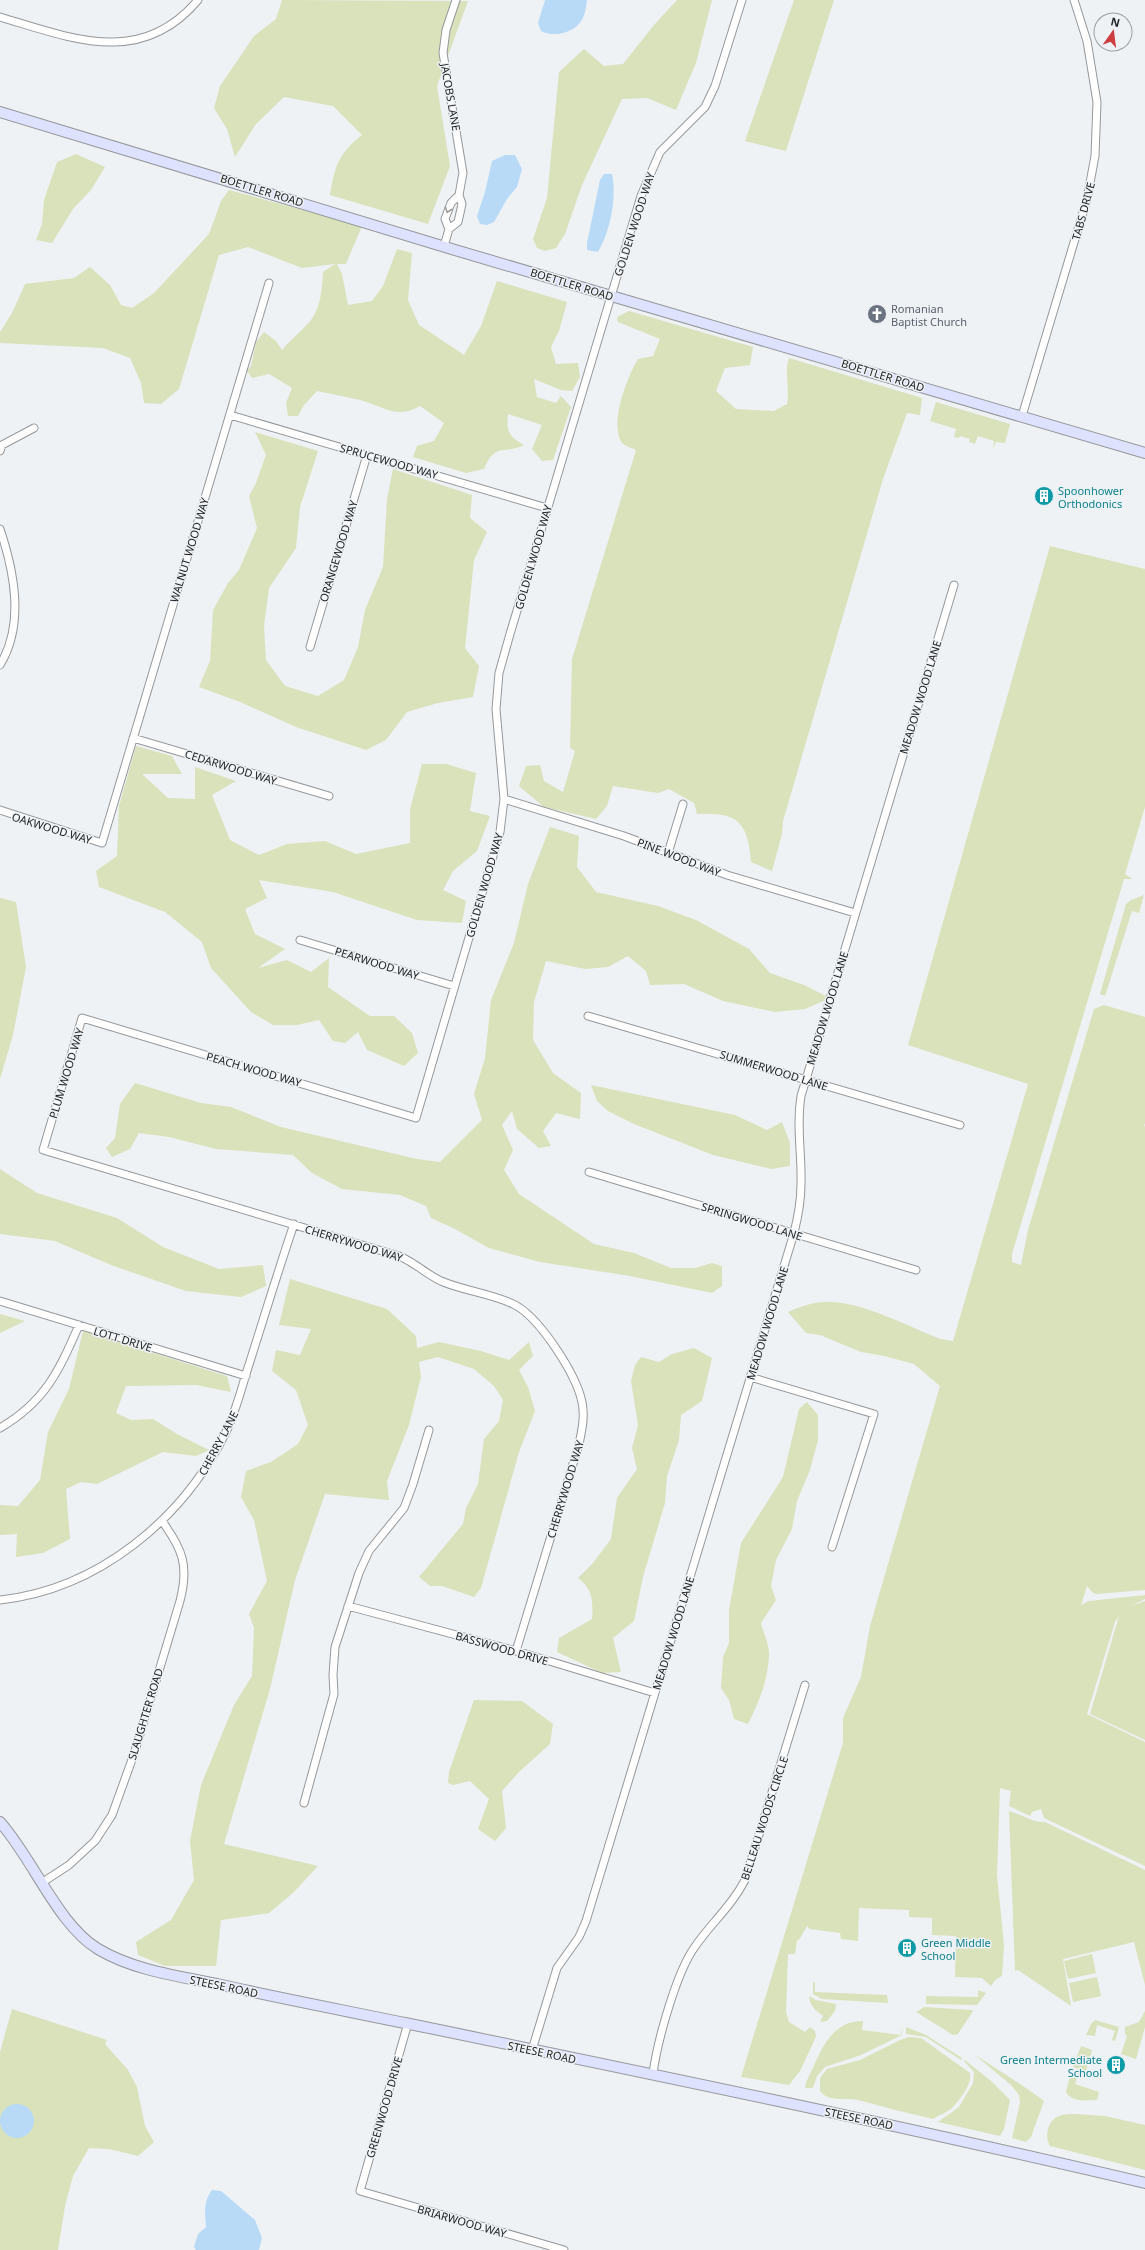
<svg xmlns="http://www.w3.org/2000/svg" width="1145" height="2250" font-family="'Noto Sans',sans-serif">
<rect width="100%" height="100%" fill="#eef2f5"/>
<path fill="#d9e2ba" d="M282,0l186,1 -31,85 13,80 -22,58 -98,-29c5,-29 8,-41 32,-60l-29,-29 -49,-9 -28,27 -21,33 -8,-28 -13,-21 6,-22 34,-50 22,-17z
M677,0h35l-16,63 -20,47 -29,-12 -25,1 -40,86 -17,49 -9,14 -11,3 -8,-3 -4,-9 14,-41 12,-126 25,-23 20,17 19,-2 31,-39z
M794,0h40l-48,151 -41,-10z
M76,154l29,13 -14,23 -18,19 -21,34 -16,-3 6,-16 2,-24 13,-38z
M229,190l133,36 -16,38h-9l5,10 6,31 24,-4 11,-15 14,-37 15,4 -4,47 11,25 45,30 17,-29 16,-45 70,21 -8,29 -8,16 5,17 22,-1 2,14 -8,14 -11,-1 -27,-11 3,18 19,6 5,-7 10,11 -18,53 -11,1 -10,-12 10,-24 -34,-11c-2,18 1,22 16,31 -21,10 -29,-3 -40,24l-18,4 -53,-16 4,-11 17,-5 10,-18 -24,-17c-24,14 -37,0 -60,-6 -14,-3 -28,-6 -43,-9l-13,14 -6,11h-10l-2,-13 6,-15 -23,-14 -17,4 -5,-7 4,-5 5,-24 8,-10 12,9 6,9c9,-11 20,-19 29,-30 10,-12 11,-33 12,-48l12,-8 -33,4 -54,-21 -29,8 -40,134 -18,15 -17,-1 -3,-20 -11,-25 -27,-10 -103,-5v-11l12,-19 13,-29 49,-6 16,-11 20,18 11,20 11,3 22,-15 55,-59 12,-33z
M629,311l124,36 -3,18 -25,3 -9,23 20,18 38,2 13,-7c3,-15 -3,-33 2,-46l133,40 -2,17 -13,-2 -24,66 -100,342 -1,13 -10,37 -21,-9c-3,-41 -14,-50 -54,-48l-3,-11 -25,-14 -11,4 -45,-7 -6,20 -11,13 -52,-12 -25,-21 7,-20 14,-1 4,16 19,11 12,-41 -5,-3 2,-89 64,-209c-4,-2 -11,-4 -14,-7 -13,-19 5,-66 16,-84l15,-3 7,-17 -42,-17 -1,-5z
M936,402l74,22 -5,19 -9,-1 -3,7 1,-8 -16,-5 -3,8 -6,-2 1,-3 -10,-3 -1,2 -5,-1 2,-8 -26,-8z
M255,432l63,19 -18,56 -4,41 -27,40 -5,38 2,34 19,26 33,10 26,-16 14,-33 7,-37 18,-43 4,-68 6,-30 79,26 -2,23 17,14 -13,28 -9,88 14,18 -6,31 -35,6 -31,9 -21,28 -20,10 -70,-23 -56,-25 -41,-15 11,-26 3,-51 15,-27 11,-13 18,-42 -8,-32 7,-13 10,-28z
M1050,546l95,23v238l-20,67 7,5h-8l-112,375v8l9,3 7,-35 66,-221 10,-4 41,12v106l-2,6 2,-4v465l-48,4 -4,-1 -6,-7 -6,19 8,-4 56,-6v4l-14,7 14,-5v139l-55,-26 29,-98 -4,6 -28,92 58,28v124l-101,-48 -3,-9 -9,3 -2,4 -21,-10 2,-15 -11,-3 -3,87 7,70 -2,31 -6,3 -5,7 -9,-8 -27,-1 1,-41 -24,-1v-17l-23,-1v-7l-50,-2 -1,33 -17,-2 -1,-6 -30,-4 -3,-3 -8,14h-2l-2,14h-7l-2,58 3,10 16,10 5,-5 5,4 1,5 -1,3 -15,32 -11,14 -48,-8 102,-334v-25l18,-41 9,-51 11,-38 59,-202 -26,-22 -30,-8 -23,-4 -41,-17 -14,-2 -18,-21c14,-6 29,-11 44,-10 32,1 78,25 108,37l13,2 75,-257 -120,-39z
M136,746l36,10 10,18h-40l26,24 27,1v-32l41,14 -24,14 18,45 29,15 28,-11 38,-3 31,13 54,-11v-34l12,-45h24l30,9 -6,38 20,5 -13,35 -24,20 -10,19 23,11 -4,22 -45,-3 -84,-28 -74,-12 8,18 -22,11 10,25 30,15 -27,19 29,-8 24,12 18,-14 -1,29 42,29h24l18,17 6,20 -14,13 -37,-16 -9,-18 -13,11 -12,-2 -14,-21 -22,5h-24l-22,-13 -40,-44 -9,-26 -37,-30 -66,-25 -3,-16 21,-15 2,-50z
M550,827l29,9 -2,31 19,25 62,14 38,14 53,29 21,24 34,12 26,13 -25,11 -30,3 -52,-11 -39,-17 -34,1 -4,-14 -18,-15 -20,11 -23,2 -39,-8 -12,41 -1,38 20,33 28,20 -1,26 -24,-6 -13,18 8,15 -12,2 -22,-19 -5,-18 -10,14 11,25 -9,20 15,24 75,50 40,9 37,15h24l17,-5 10,3v20l-10,7 -82,-17 -90,-14 -51,-14 -36,-20 -22,-10 -5,-12 -26,-11 -58,-6 -30,-16 -19,-18 -77,-6 -47,-12 -30,-4 -9,16 -18,8 -6,-9 9,-10 5,-34 15,-21 66,20 30,4 50,20 136,32 23,3 42,-42 -8,-26 11,-36 6,-58 23,-57 14,-59z
M1144,895l-5,18 -7,-2 -27,85 -5,-2 26,-90 5,-4z
M0,898l16,4 10,65 -13,68 -13,44z
M591,1085l144,30 32,15 15,-8 8,21v23l-19,3 -58,-14 -79,-31 -26,-13 -11,-10z
M0,1169l37,24 80,25 46,29 56,22 44,-4 3,21 -25,11 -55,-6 -75,-26 -56,-24 -55,-7z
M290,1279l97,30 29,27 1,12 22,-6 42,9 28,9 20,-18 4,14 -14,14 9,17 7,24 -16,41 -38,136 -7,9 -32,-11h-12l-11,-9 44,-53 3,-16 12,-24 6,-45 15,-18 4,-21 -9,-14 -20,-17 -36,-12 -19,5 2,15 -12,48 -22,56 2,19 -64,-6 -30,86 -25,109 -46,155 94,22 -25,27 -24,20 -48,7 -5,46h-51l-27,-11 -2,-13 35,-22 23,-40 -4,-39 11,-56 33,-80 18,-29 2,-48 -5,-14 18,-33 -13,-61 -13,-23 5,-26 25,-9 27,-18 10,-19 -12,-35 -24,-19 4,-21 24,5 11,-26 -32,-4z
M0,1314l25,7 -25,12z
M83,1331l144,45 4,16 -35,-7 -70,1 -10,27 15,7 22,-1 24,15 32,16 -13,6 -33,-4 -66,32 -16,-2 -15,7 4,50 -27,14 -27,4 1,-23 -17,1v-30l18,1 22,-26 8,-48 21,-43z
M694,1348l18,10 -10,43 -21,14 -2,25 -12,36 -2,27 -22,74 -9,44 -21,17 8,34 -19,1 -45,-21 2,-14 33,-19c1,-18 1,-30 -14,-41l15,-15 18,-24 6,-41 20,-29 -5,-21 6,-23 -7,-44 4,-16 6,-8 18,5 13,-8z
M807,1402l11,13v25l-8,30 -13,31 -5,28 -16,31 -5,26 5,14 -15,23c2,9 8,21 8,30 0,24 -10,50 -21,71l-14,-5 -5,-19 -8,-12 2,-31 6,-14v-33l12,-67 42,-66 16,-68z
M474,1700l48,1 31,23 -3,20 -30,27 -18,20 4,37 -11,13 -17,-12 11,-30 -19,-18 -17,4 -5,-2 1,-11z
M1009,1811c12,3 24,12 36,11l100,48v115l-11,-43 -71,17 8,47 -53,-36 -3,1z
M1092,1954l4,19 -28,6 -4,-18z
M1097,1977l4,19 -28,6 -4,-19z
M813,1982h2v10l72,3 1,8 -66,-4 -9,-5z
M978,1990l8,3 -9,12 -51,-1v-8l52,1z
M809,1996l7,4 20,4 -1,7 -8,10 -7,1 3,-6c-8,-6 -13,-10 -14,-20z
M924,2007l48,3 1,1 -15,23 -5,1 -37,-23z
M12,2009l95,31 -2,4 23,26 9,17 8,39 9,16 -16,14 -29,-7 -20,-1 -16,28 -8,30 -7,44h-58v-198z
M1145,2011v16l-9,32 -15,-5 6,-18 -2,-2v-7l14,-5z
M1095,2020l24,7 -4,14 -3,-1 3,-9 -18,-6 -2,11 -9,-1 5,-11z
M863,2021l-1,9 39,5 2,-9 -1,9 -41,20 -36,12 -8,9 -4,12h-8c1,-7 5,-14 8,-20 9,-22 22,-48 50,-47z
M906,2027l20,8 36,23 -1,2 -35,-23 -20,-3z
M909,2037l12,1 49,35c3,10 -11,28 -18,35 -6,5 -13,7 -19,11 -25,-6 -50,-12 -75,-19 -12,-3 -29,3 -38,-9v-13l7,-9 33,-9 40,-20z
M1081,2046l11,4 -6,21 -13,-4z
M974,2054l52,34 18,13 -13,36 -5,5 -14,-4 8,-35 -1,-8 -8,-10z
M965,2060l26,21 19,19 -6,29 -4,7 -62,-14 21,-15 14,-24 1,-11 -10,-11z
M1072,2069l7,2 -4,13 24,8 -2,8c-11,0 -25,3 -31,-8z
M1076,2114l29,2 40,9v45l-95,-24c-6,-10 -2,-26 9,-30 5,-2 12,-2 17,-2z"/>
<path fill="#b8daf7" d="M545,0h42c-1,8 -2,17 -8,24 -9,10 -27,13 -38,7l-3,-8z
M505,155h10l7,14 -5,18 -10,12 -13,23 -7,3 -7,-1 -3,-8 8,-24 7,-31z
M604,174h8c5,24 -2,58 -14,78l-11,-2v-7l13,-63z
M0 2121a17 17 0 1 1 34 0a17 17 0 1 1-34 0Z
M212,2190l9,1 34,29 7,18 -3,12h-63l-2,-3 4,-13 8,-7c-1,-14 -3,-25 6,-37z"/>
<g fill="none" stroke-linecap="round" stroke-linejoin="round">
<g stroke="#95989b" stroke-width="9">
<path id="street" d="M0,17c71,21 141,51 198,-17
M449,229l-4,-10 6,-16 8,-8
M444,246l5,-17 9,-7 4,-18 -3,-9 4,-22 -20,-120 3,-23 10,-30
M230,415l317,93
M1022,416l65,-217 8,-43 2,-54 -10,-61 -13,-41
M0,451l2,-6 32,-17
M0,529c14,42 25,95 0,136
M310,647l57,-192
M133,738l196,58
M504,799l120,37 103,39 128,38
M0,810l102,33 167,-560
M668,853l15,-49
M300,940l154,46
M588,1016l372,109
M589,1172l327,98
M0,1301l246,75
M750,1377l124,37 -42,133
M0,1428c45,-26 59,-57 79,-103
M0,1600c99,-11 183,-81 226,-168 9,-19 14,-38 20,-58 16,-50 31,-100 48,-150
M348,1606l168,45 139,42
M516,1651l63,-207c3,-14 6,-28 3,-42 -6,-28 -43,-86 -69,-98 -23,-11 -49,-13 -72,-23 -15,-7 -27,-19 -42,-25l-356,-106 39,-132 334,100 84,-286 4,-33 -8,-90 3,-36 11,-39 131,-438 19,-44 45,-45 10,-21 27,-86
M304,1803l30,-109 -1,-19 2,-28 24,-74 10,-22 35,-43 9,-24 16,-54
M43,1882l26,-17 26,-24 17,-26 22,-61 46,-153c9,-35 3,-51 -18,-80
M408,2023l-48,168 204,59
M532,2050l25,-82 22,-31 7,-16 208,-688c4,-16 7,-33 7,-49 1,-30 -5,-58 0,-88l153,-511
M653,2074c4,-32 23,-100 41,-126 16,-24 38,-42 51,-68l60,-195"/>
</g>
<g stroke="#95989b" stroke-width="12">
<path id="secondary" d="M0,112l455,138 690,203
M0,1822c33,37 58,103 98,127 35,21 79,27 119,35 62,14 125,26 188,39 247,51 494,102 740,160"/>
</g>
<use href="#street" stroke="#fff" stroke-width="7"/>
<use href="#secondary" stroke="#dfe2fe" stroke-width="10"/>
</g>
<defs><path id="oneway-chevron" d="M-2-3.5L2.5 0L-2 3.5" fill="none" stroke-width="1.6" stroke-linecap="round" stroke-linejoin="round"/></defs>
<use stroke="#9c9c9d" href="#oneway-chevron" transform="translate(448 210) rotate(109)"/>
<defs>
<g id="church-disc" transform="scale(1)"><circle r="9.5" fill="#6b7280" stroke="#eef2f5"/><path d="M-1.2-6h2.4v3.5h3.3v2.4h-3.3V6h-2.4V-.1h-3.3v-2.4h3.3Z" fill="#fff"/></g>
<g id="building-disc" transform="scale(1)"><circle r="9.5" fill="#0f9aa8" stroke="#eef2f5"/><path d="M-4-6H4V6H1V3H-1V6H-4ZM-2.5-4.3h1.7v1.8h-1.7ZM.8-4.3h1.7v1.8H.8ZM-2.5-1h1.7V.8h-1.7ZM.8-1h1.7V.8H.8Z" fill="#fff"/></g>
</defs>
<g fill-rule="evenodd">
<use href="#church-disc" x="877" y="314"/>
<use href="#building-disc" x="1044" y="496"/>
<use href="#building-disc" x="907" y="1948"/>
<use href="#building-disc" x="1116" y="2065"/>
</g>
<g text-anchor="middle" dominant-baseline="central" stroke-width="3" stroke-linejoin="round" paint-order="stroke">
<g font-size="11" fill="#222325" stroke="#eef2f5">
<text transform="translate(451 97) rotate(80)">JACOBS LANE</text>
<text transform="translate(262 190) rotate(17)">BOETTLER ROAD</text>
<text transform="translate(1083 211) rotate(-75)">TABS DRIVE</text>
<text transform="translate(634 224) rotate(-72)">GOLDEN WOOD WAY</text>
<text transform="translate(572 284) rotate(17)">BOETTLER ROAD</text>
<text transform="translate(883 375) rotate(17)">BOETTLER ROAD</text>
<text transform="translate(389 461) rotate(16)">SPRUCEWOOD WAY</text>
<text transform="translate(189 550) rotate(-73)">WALNUT WOOD WAY</text>
<text transform="translate(338 551) rotate(-73)">ORANGEWOOD WAY</text>
<text transform="translate(533 557) rotate(-74)">GOLDEN WOOD WAY</text>
<text transform="translate(920 697) rotate(-73)">MEADOW WOOD LANE</text>
<text transform="translate(231 767) rotate(17)">CEDARWOOD WAY</text>
<text transform="translate(52 828) rotate(17)">OAKWOOD WAY</text>
<text transform="translate(679 857) rotate(21)">PINE WOOD WAY</text>
<text transform="translate(484 885) rotate(-74)">GOLDEN WOOD WAY</text>
<text transform="translate(377 963) rotate(17)">PEARWOOD WAY</text>
<text transform="translate(827 1008) rotate(-73)">MEADOW WOOD LANE</text>
<text transform="translate(254 1069) rotate(16)">PEACH WOOD WAY</text>
<text transform="translate(774 1070) rotate(17)">SUMMERWOOD LANE</text>
<text transform="translate(66 1073) rotate(-73)">PLUM WOOD WAY</text>
<text transform="translate(752 1221) rotate(17)">SPRINGWOOD LANE</text>
<text transform="translate(354 1243) rotate(17)">CHERRYWOOD WAY</text>
<text transform="translate(767 1323) rotate(-73)">MEADOW WOOD LANE</text>
<text transform="translate(123 1339) rotate(17)">LOTT DRIVE</text>
<text transform="translate(218 1443) rotate(-62)">CHERRY LANE</text>
<text transform="translate(565 1489) rotate(-73)">CHERRYWOOD WAY</text>
<text transform="translate(673 1633) rotate(-73)">MEADOW WOOD LANE</text>
<text transform="translate(502 1648) rotate(16)">BASSWOOD DRIVE</text>
<text transform="translate(145 1714) rotate(-73)">SLAUGHTER ROAD</text>
<text transform="translate(764 1818) rotate(-72)">BELLEAU WOODS CIRCLE</text>
<text transform="translate(224 1986) rotate(12)">STEESE ROAD</text>
<text transform="translate(542 2052) rotate(12)">STEESE ROAD</text>
<text transform="translate(384 2107) rotate(-74)">GREENWOOD DRIVE</text>
<text transform="translate(859 2118) rotate(12)">STEESE ROAD</text>
<text transform="translate(462 2221) rotate(16)">BRIARWOOD WAY</text>
</g>
<g font-size="11" fill="#5b616d" stroke="#eef2f5" text-anchor="start">
<text x="891" y="308">Romanian<tspan x="891" dy="13">Baptist Church</tspan></text>
</g>
<g font-size="11" fill="#0d838f" stroke="#eef2f5" text-anchor="start">
<text x="1058" y="490">Spoonhower<tspan x="1058" dy="13">Orthodonics</tspan></text>
<text x="921" y="1942">Green Middle<tspan x="921" dy="13">School</tspan></text>
<text x="1102" y="2059" text-anchor="end">Green Intermediate<tspan x="1102" dy="13">School</tspan></text>
</g>
</g>
<g transform="translate(1113 32) rotate(14)"><circle r="19" fill="#eef2f5" stroke="#9c9fa2"/>
<path d="M0-3L7 15L0 10L-7 15Z" fill="#ce3e41"/>
<text y="-6" font-size="11" font-weight="bold" text-anchor="middle" fill="#222325">N</text>
</g>
</svg>
